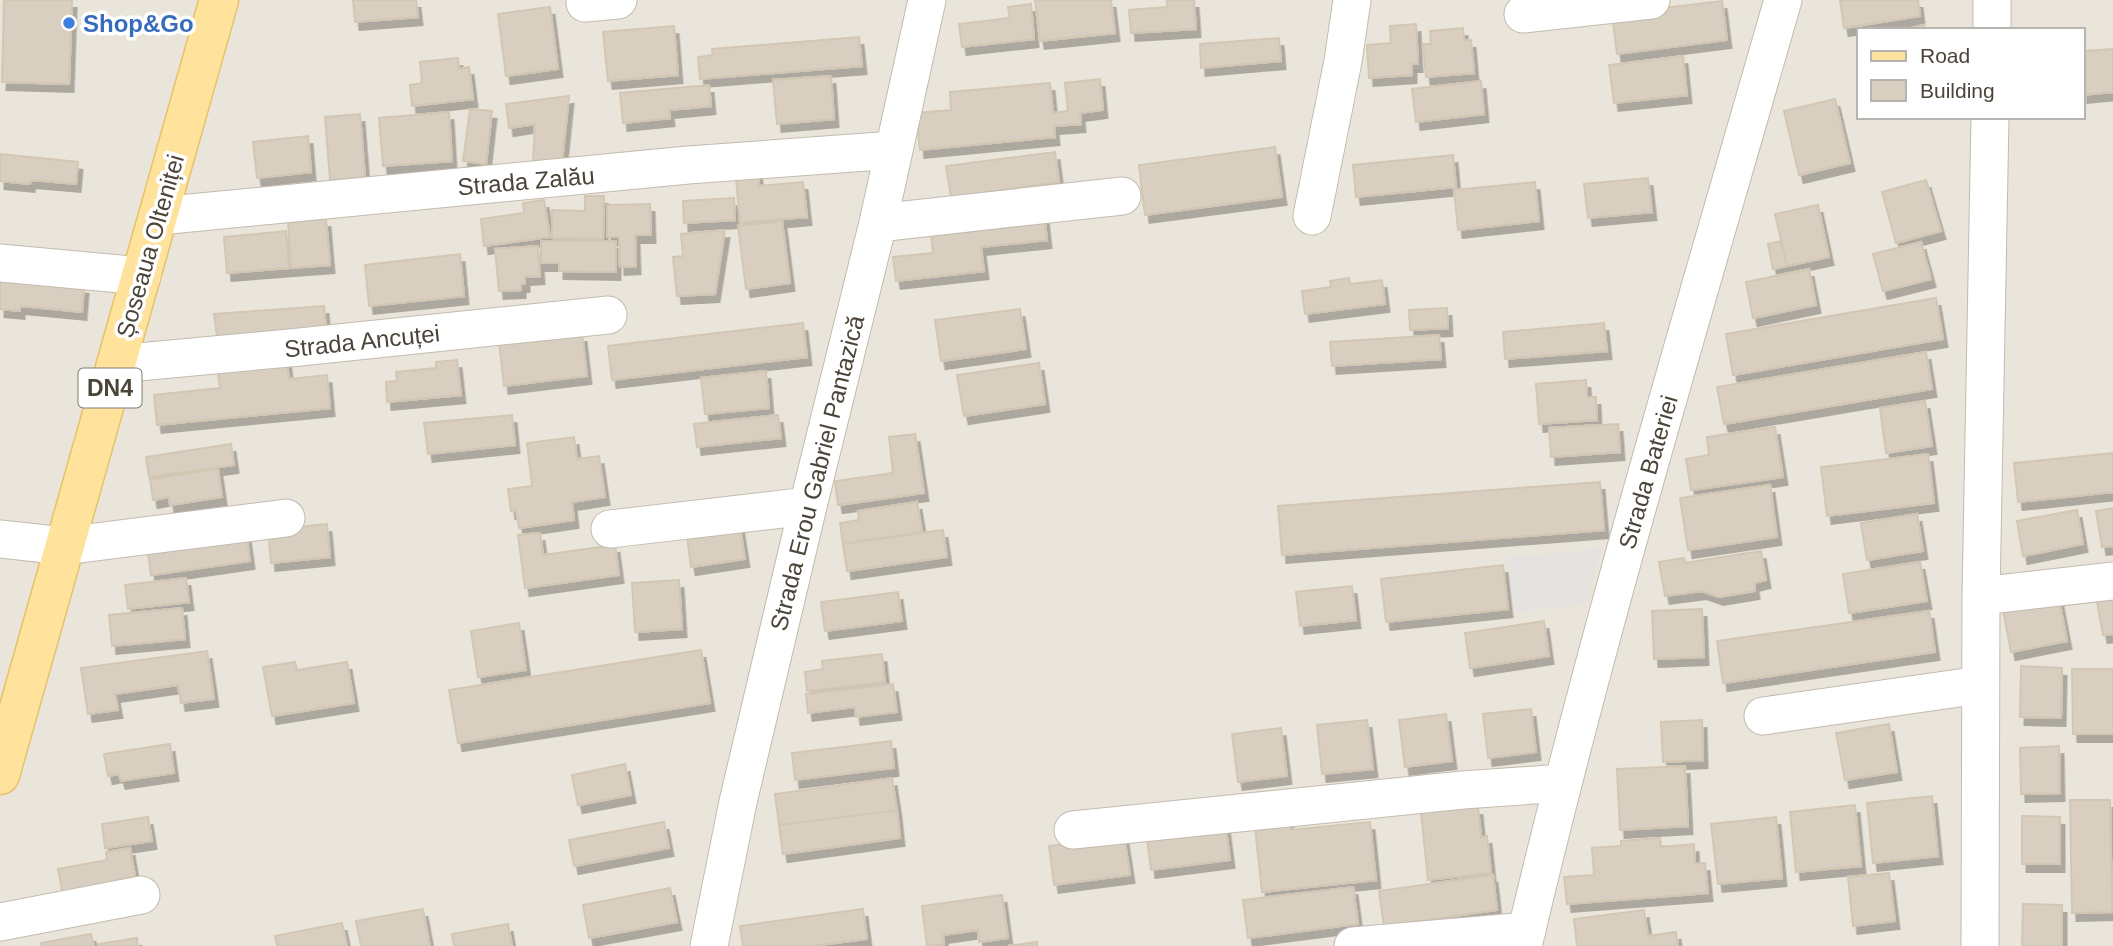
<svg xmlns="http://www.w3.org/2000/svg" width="2113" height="946" font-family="Helvetica,sans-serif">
<defs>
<filter id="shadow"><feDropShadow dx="4.5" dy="8" stdDeviation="0" flood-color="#0004"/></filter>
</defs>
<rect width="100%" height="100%" fill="#f6f3ec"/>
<path fill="#eae5da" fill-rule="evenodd" d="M0,0h2113v946h-2113zM1859,30h224v87h-224z"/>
<path fill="#e5e3e0" d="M1602,548l-17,57 -72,7 -6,-54z"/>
<path fill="#d8cfc1" stroke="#d3c7b4" stroke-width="2" filter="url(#shadow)" d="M4,0h68l-3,84 -67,-2z
M353,0h63l2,17 -63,5z
M1035,0h76l4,33 -75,8z
M1167,0h27l2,29 -65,4 -2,-23 38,-3z
M1840,0h78l2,16 -76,12z
M1722,1l5,39 -110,14 -5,-40z
M1031,4l3,35 -72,8 -3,-23 51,-6 -2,-11z
M550,7l8,62 -52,7 -8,-62z
M1416,24l2,40h-6v11l-43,3 -2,-33 24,-2 -1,-17z
M1924,25l1,5h-23z
M674,26l4,49 -70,6 -5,-49z
M1463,28l1,13 7,-1 3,33 -48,4 -3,-33h8l-1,-13z
M859,37l3,29 -162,13 -2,-22 15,-2 -1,-6z
M1279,38l2,23 -80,7 -1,-24z
M2113,49v43l-30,3v-44z
M1683,56l4,39 -73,8 -5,-38z
M458,58l1,11 10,-2 4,32 -61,7 -2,-21 12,-2 -2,-21z
M831,76l3,43 -57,5 -4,-44z
M1100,79l3,31 -23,3 1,11 -27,2 1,11 -135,13 -4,-37 35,-3 -1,-18 100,-9 3,30 15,-2 -3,-28z
M1481,81l3,33 -68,8 -4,-33z
M709,85l2,21 -42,4 1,8 -47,5 -3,-30z
M569,96l-7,66h-29l2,-38 -26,4 -3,-24z
M1835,99l15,64 -51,12 -15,-64z
M470,109l22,2 -6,53 -23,-3z
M449,112l3,49 -69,5 -4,-48z
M360,114l5,63 -35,3 -5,-63z
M308,136l3,36 -54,6 -4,-36z
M1275,147l7,50 -137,18 -6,-50z
M1055,152l4,30 -108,15 -5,-31z
M0,154l78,8 -2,22 -45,-4 -1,4 -30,-3z
M1453,155l3,32 -100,10 -3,-32z
M757,165l2,21 44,-4 4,35 -67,6 -5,-56z
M1648,178l4,34 -64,6 -4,-34z
M1926,180l15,51 -45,12 -14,-51z
M1535,182l4,39 -81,9 -4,-40z
M585,196h19l-1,43 -51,-1v-28l33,1z
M734,198l1,22 -51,3 -1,-22z
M544,200l6,37 -66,9 -3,-27 43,-6 -1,-10z
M650,204l1,31h-16l1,31 -16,1 -1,-30h-12v-32z
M1818,205l11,52 -42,9 -12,-52z
M1044,213l3,27 -66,7 3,24 -88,10 -3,-24 40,-4 -2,-19z
M326,219l4,46 -39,3 -3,-46z
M782,221l8,62 -44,6 -8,-63z
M725,230l-10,64 -38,2 -4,-39 10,-1 -2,-22z
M286,231l3,37 -62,5 -3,-36z
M541,241h75v31l-57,-1v-8h-18z
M1781,241l6,25 -14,3 -5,-25z
M1921,242l10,37 -48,12 -10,-37z
M538,246l2,30 -15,1v7h-4v6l-22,1 -4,-42z
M460,254l4,42 -95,10 -4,-41z
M1809,269l7,36 -63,13 -7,-36z
M0,278l84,8 -2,26 -62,-6v5l-20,-2z
M1349,278l1,6 32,-4 3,24 -80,10 -3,-23 29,-4 -1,-6z
M1936,298l7,41 -210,36 -7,-41z
M324,306l2,23 -109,8 -3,-23z
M1447,308l1,20 -38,2 -1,-20z
M1020,309l6,40 -85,12 -6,-41z
M803,323l4,34 -195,23 -4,-34z
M1604,323l3,28 -102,8 -2,-27z
M582,334l5,42 -83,10 -5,-43z
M1439,335l2,24 -109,7 -2,-24z
M1926,352l6,37 -208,35 -7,-37z
M286,355l3,24 38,-4 3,33 -173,17 -3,-30 66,-7 -2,-15z
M457,360l4,35 -74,7 -1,-20 11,-1 -1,-9 40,-4v-6z
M1039,363l6,41 -81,12 -7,-41z
M766,371l3,37 -64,6 -4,-36z
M1586,380l1,17h9l1,23 -58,4 -3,-40z
M1925,401l7,45 -46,7 -6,-45z
M512,415l3,30 -87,9 -4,-31z
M778,415l3,23 -84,9 -3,-23z
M1618,424l2,28 -69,5 -2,-29z
M1775,427l8,50 -92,13 -5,-31 23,-4 -2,-18z
M915,434l9,59 -86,12 -3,-24 58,-8 -4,-36z
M574,437l3,22 22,-3 6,41 -33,5 2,18 -55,8 -3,-18 -5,1 -3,-22 24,-3 -5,-43z
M231,444l3,21 -85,12 -3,-20z
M2113,453v39l-95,10 -4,-39z
M1928,454l6,49 -107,13 -6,-49z
M218,469l4,28 -52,8 -1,-8 -16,3 -3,-21z
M1600,482l4,48 -322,25 -4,-49z
M1770,485l7,52 -89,13 -8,-52z
M917,502l5,30 -79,12 -3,-21 19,-3 -1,-9z
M2113,508v38l-11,1 -6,-36z
M2077,510l6,34 -60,12 -6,-35z
M1917,514l6,37 -56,9 -6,-37z
M739,522l6,37 -54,8 -5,-39z
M327,524l3,33 -59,6 -3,-33z
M943,530l4,27 -100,14 -4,-27z
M246,532l4,29 -99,14 -4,-30z
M540,533l3,22 72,-10 4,30 -94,13 -7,-53z
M1761,551l5,29 -12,3 1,8 -36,6 -17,-6 -37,5 -6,-34 25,-4 1,5z
M1920,562l7,39 -78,12 -6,-39z
M1503,565l5,44 -122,13 -5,-43z
M186,578l3,24 -61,7 -3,-24z
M679,580l3,49 -47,3 -3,-49z
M1352,586l4,34 -56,6 -4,-34z
M2113,588v46l-10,1 -8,-44z
M898,592l4,29 -77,10 -4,-29z
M2058,594l9,47 -56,11 -9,-47z
M182,608l3,31 -73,7 -3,-31z
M1702,609l2,48 -50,2 -2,-48z
M1929,611l6,41 -212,31 -6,-42z
M1544,621l5,35 -79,12 -5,-35z
M519,623l7,47 -48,7 -7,-46z
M701,650l9,53 -252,40 -9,-53z
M207,651l7,48 -33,4 -3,-18 -63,9 3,16 -30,4 -7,-46z
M882,654l3,28 -78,9 -2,-19 18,-3 -1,-8z
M295,662l2,8 50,-8 7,41 -82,13 -9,-49z
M2021,666l41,2 -1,50 -41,-1z
M2072,669h41v65h-40z
M893,684l4,28 -41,5 -1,-10 -47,6 -2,-19z
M1531,709l5,43 -48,6 -5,-44z
M1446,714l6,47 -47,6 -6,-47z
M1367,720l6,49 -51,5 -5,-49z
M1702,720l1,40 -40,2 -2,-40z
M1889,724l8,48 -52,8 -9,-47z
M1281,728l6,48 -49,6 -6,-48z
M891,741l3,27 -99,12 -3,-27z
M170,744l4,29 -53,8 -2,-7 -11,2 -4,-22z
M2059,746l1,47 -39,1 -1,-46z
M625,764l6,31 -53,10 -6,-30z
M1685,766l3,60 -68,4 -3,-61z
M892,778l5,32 -118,15 -4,-31z
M1932,796l6,60 -65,7 -6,-60z
M2070,800h40l2,112 -40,1z
M1855,805l6,61 -65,6 -6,-60z
M1478,807l3,30 6,-1 4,37 -63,7 -7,-68z
M897,810l3,28 -117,16 -4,-29z
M1288,815l2,15 80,-8 6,58 -114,12 -8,-73z
M2022,816l38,1v47h-38z
M148,817l4,24 -47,7 -3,-24z
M1776,817l6,61 -64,6 -7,-60z
M664,822l5,26 -95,18 -5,-26z
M1225,822l5,38 -79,10 -5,-39z
M1124,836l6,39 -76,10 -5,-39z
M1660,838l1,9 33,-3 1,20 10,-1 3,30 -141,11 -3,-27 30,-2 -2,-27 29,-2v-5z
M130,848l6,34 -73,13 -5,-26 49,-9 -1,-8z
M1889,873l6,48 -42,5 -5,-49z
M1493,875l4,35 -113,16 -5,-35z
M1353,887l5,37 -110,14 -5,-38z
M670,888l7,34 -88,16 -6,-33z
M1002,895l6,43 -29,4 -1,-12 -35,5 1,9 -17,2 -5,-40z
M2023,904l39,1v41h-40z
M423,909l7,37h-69l-5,-25z
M863,909l4,30 -55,7h-69l-3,-20z
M1644,910l4,26 28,-4 2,14h-101l-3,-27z
M342,923l5,23h-70l-2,-10z
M508,924l4,22h-58l-2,-12z
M91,934l3,12h-52l-1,-3z
M137,938l1,8h-40v-2z
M1037,942v4h-29z"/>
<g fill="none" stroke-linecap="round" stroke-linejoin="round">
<g stroke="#c2bbae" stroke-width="39">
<path id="street" d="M585,3l33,-3
M1523,14l128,-14
M1992,30v-30
M159,216l529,-51 206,-15
M1312,216l31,-155 9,-61
M878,223l244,-27
M0,263l142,13
M117,364l183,-17 308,-32
M610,529l198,-23
M0,539l64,7 222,-28
M1981,596l132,-15
M1763,716l217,-31
M1073,830l390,-40 100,-7
M0,922l141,-27
M709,946l29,-144 70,-296 70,-283 49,-223
M1353,946l174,-15
M1523,946c75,-318 170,-632 260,-946
M1980,946l1,-350 9,-479"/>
</g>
<g stroke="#e6c16a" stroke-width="41">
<path id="primary" d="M0,775l219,-775"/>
</g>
<use href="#street" stroke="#fff" stroke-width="37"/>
<use href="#primary" stroke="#ffe39c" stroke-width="38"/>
</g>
<circle fill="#3f7fe0" stroke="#fff" stroke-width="2.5" cx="69" cy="23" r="7"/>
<g text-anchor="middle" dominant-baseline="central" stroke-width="7" stroke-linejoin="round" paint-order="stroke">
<rect fill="#fff" stroke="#817c74" stroke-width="2" x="78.5" y="368.5" width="63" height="39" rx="5"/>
<g font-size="23" font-weight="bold" fill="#4b4439">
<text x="110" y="388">DN4</text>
</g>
<g font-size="24" font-weight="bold" fill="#366cbe" stroke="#fff" text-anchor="start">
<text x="83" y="23">Shop&amp;Go</text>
</g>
<g font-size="24" fill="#4b4439" stroke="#fff">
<text transform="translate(526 181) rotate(-5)">Strada Zalău</text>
<text transform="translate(150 246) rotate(-74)">Șoseaua Olteniței</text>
<text transform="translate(362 341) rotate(-6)">Strada Ancuței</text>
<text transform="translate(1648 472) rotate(-74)">Strada Bateriei</text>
<text transform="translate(817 473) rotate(-76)">Strada Erou Gabriel Pantazică</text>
</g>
</g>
<rect x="1857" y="28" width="228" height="91" fill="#ffffff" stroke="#b7b4b0" stroke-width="2"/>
<rect x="1871" y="51" width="35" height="10" fill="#ffe39c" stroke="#b7b4b0" stroke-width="2"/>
<text x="1920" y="63" font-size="21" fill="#4b4439">Road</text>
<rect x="1871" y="80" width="35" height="21" fill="#d8cfc1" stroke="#b7b4b0" stroke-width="2"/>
<text x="1920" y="98" font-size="21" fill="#4b4439">Building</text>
</svg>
